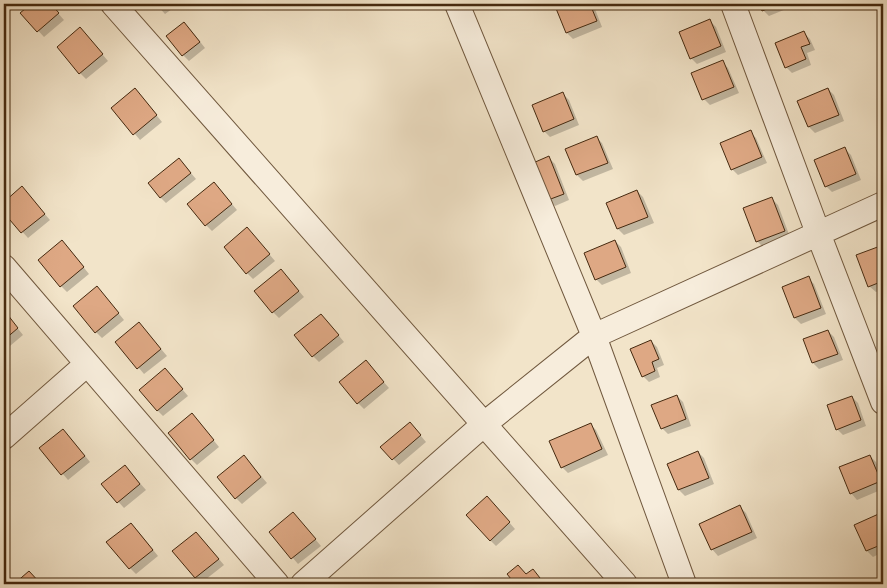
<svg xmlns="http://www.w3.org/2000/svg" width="887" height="588" font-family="'Old Standard TT',serif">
<rect width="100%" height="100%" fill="#f2e4c9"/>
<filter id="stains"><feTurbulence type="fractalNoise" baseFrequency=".004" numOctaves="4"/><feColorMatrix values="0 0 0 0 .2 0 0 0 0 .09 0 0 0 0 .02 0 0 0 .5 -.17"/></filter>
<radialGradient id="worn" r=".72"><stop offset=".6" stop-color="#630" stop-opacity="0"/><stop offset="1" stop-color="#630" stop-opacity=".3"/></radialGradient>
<path fill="#0003" d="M32,4h18l14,16 -20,17 -22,-24z
M156,4h23l-14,10z
M565,4h28l9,23 -29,12 -6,-6 -10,-26z
M761,4h35v1l-27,11 -6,-6z
M710,21l6,6 10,25 -29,12 -6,-6z
M190,29l15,19 -16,13 -6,-6z
M804,33l6,6 5,11 -8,3 4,12 -19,8 -6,-6z
M86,35l22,26 -22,18 -6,-6z
M722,62l6,6 11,25 -29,12 -6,-6z
M828,89l6,6 10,26 -29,12 -6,-6 -10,-26z
M563,94l6,6 10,25 -29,12 -6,-6z
M141,96l21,26 -22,18 -27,-32z
M750,132l6,6 11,25 -29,12 -6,-6z
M596,137l6,6 11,26 -30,12 -6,-6 -10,-26z
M845,149l6,6 10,25 -29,12 -6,-6z
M549,158l6,6 14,36 -14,6 -6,-6z
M4,161l6,9 -6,5z
M185,166l11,13 -30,24 -6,-6z
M22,188l28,32 -22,18 -24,-27v-8z
M220,190l17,20 -25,21 -6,-6z
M637,191l6,6 11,26 -30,12 -6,-6 -10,-26z
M772,199l6,6 12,32 -26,11 -6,-6 -13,-33z
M253,235l22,26 -22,18 -6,-6z
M615,241l6,6 10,26 -29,12 -6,-6z
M883,246v43l-7,3 -7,-6z
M68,248l21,26 -22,18 -6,-6z
M287,277l17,20 -25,21 -6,-6z
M808,278l6,6 12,30 -25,10 -6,-6 -12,-30z
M103,294l21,26 -22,18 -6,-6z
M4,311l19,24 -19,16z
M327,321l17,21 -25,20 -6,-6z
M145,330l22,26 -23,18 -27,-32z
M828,331l6,6 9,23 -24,9 -6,-6 -9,-23z
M651,341l6,6 7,18 -7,3 3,9 -11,5 -6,-6z
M366,362l23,26 -25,21 -6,-6z
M165,369l23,27 -25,20 -6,-6z
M677,396l6,6 8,24 -23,8 -6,-6z
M852,397l6,6 8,23 -23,9 -6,-6z
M198,421l21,26 -22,18 -6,-6z
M590,424l6,6 12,25 -40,18 -6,-6z
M416,430l10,12 -27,23 -17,-18z
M69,436l21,26 -22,18 -27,-32z
M698,452l6,6 10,26 -29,12 -6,-6z
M244,456l23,27 -25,21 -6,-6z
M870,456l6,6 7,18v9l-26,11 -6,-7z
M131,473l15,17 -22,18 -21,-23z
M493,504l22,25 -19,17 -6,-6z
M740,507l6,6 11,25 -39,18 -6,-7z
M883,513v39l-10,5 -6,-6 -11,-25z
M299,520l22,26 -23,18 -27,-32z
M137,530l21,26 -22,18 -6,-6z
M202,539l22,26 -23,18 -6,-6z
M4,544l3,4 -3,3z
M509,574l30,3 6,7h-28z"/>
<path fill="#dea884" stroke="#45290f" d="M31,4h20l8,9 -22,19 -17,-19z
M562,4h28l7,17 -31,12 -11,-27z
M759,4h20l-17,7z
M710,19l11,27 -31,13 -11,-27z
M184,22l16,20 -18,14 -16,-20z
M80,27l23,27 -24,20 -22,-27z
M804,31l6,13 -9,3 5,12 -21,9 -10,-25z
M723,60l11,27 -32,13 -11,-27z
M135,88l22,27 -24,20 -22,-27z
M828,88l11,27 -31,12 -11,-26z
M563,92l11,27 -31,13 -11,-27z
M751,130l11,27 -31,13 -11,-27z
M597,136l11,27 -32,12 -11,-26z
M845,147l11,27 -31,13 -11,-27z
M549,156l15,38 -16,6 -15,-37z
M179,158l12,15 -31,25 -12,-15z
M214,182l18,22 -27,22 -18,-22z
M22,186l23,28 -24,19 -17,-20v-11z
M637,190l11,27 -31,12 -11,-26z
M772,197l13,34 -29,11 -13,-34z
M247,227l23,27 -24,20 -22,-27z
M62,240l22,27 -24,20 -22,-27z
M615,240l11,27 -31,13 -11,-27z
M883,245v36l-15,6 -12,-32z
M281,269l18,22 -27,22 -18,-22z
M809,276l12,32 -27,10 -12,-31z
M97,286l22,27 -24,20 -22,-27z
M4,310l14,18 -14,12z
M321,314l18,21 -27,22 -18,-22z
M139,322l22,27 -24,20 -22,-27z
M828,330l10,24 -26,9 -9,-24z
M651,340l8,19 -7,3 3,9 -13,6 -12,-28z
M366,360l18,22 -27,22 -18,-22z
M165,368l18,21 -26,22 -18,-21z
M677,395l9,24 -25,10 -10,-24z
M852,396l9,24 -25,10 -9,-25z
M192,413l22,27 -24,20 -22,-27z
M410,422l11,13 -29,25 -12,-13z
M591,423l11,26 -41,19 -12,-27z
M63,429l22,27 -24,19 -22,-27z
M698,451l11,27 -31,12 -11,-26z
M244,455l17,22 -26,22 -18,-22z
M870,455l11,26 -31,13 -11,-27z
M125,465l15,19 -23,19 -16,-19z
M487,496l23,26 -20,19 -24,-26z
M740,505l12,27 -41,18 -12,-26z
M293,512l23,27 -25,20 -22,-27z
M883,512v32l-17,7 -12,-26z
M131,523l22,27 -24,19 -23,-27z
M196,532l23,27 -24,19 -23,-27z
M518,565l8,9 7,-5 7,9 -8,6h-17l-8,-10z
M29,571l12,13h-27z"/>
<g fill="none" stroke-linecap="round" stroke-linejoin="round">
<g stroke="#70583e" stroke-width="26">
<path id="minor" d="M113,4l512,580
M733,4l85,229 65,169
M4,267l273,317
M4,437l83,-73
M303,584l180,-159 111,-89 -137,-332
M684,584l-90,-248 289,-132"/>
</g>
<use href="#minor" stroke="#f7eddc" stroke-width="24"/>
</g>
<rect width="887" height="588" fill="none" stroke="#f2e4c9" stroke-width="20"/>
<rect x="5" y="5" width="877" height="578" fill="none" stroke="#45290f" stroke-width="2.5"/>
<rect x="10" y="10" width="867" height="568" fill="none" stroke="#45290f"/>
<rect width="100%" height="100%" filter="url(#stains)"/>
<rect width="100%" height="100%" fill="url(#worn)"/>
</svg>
